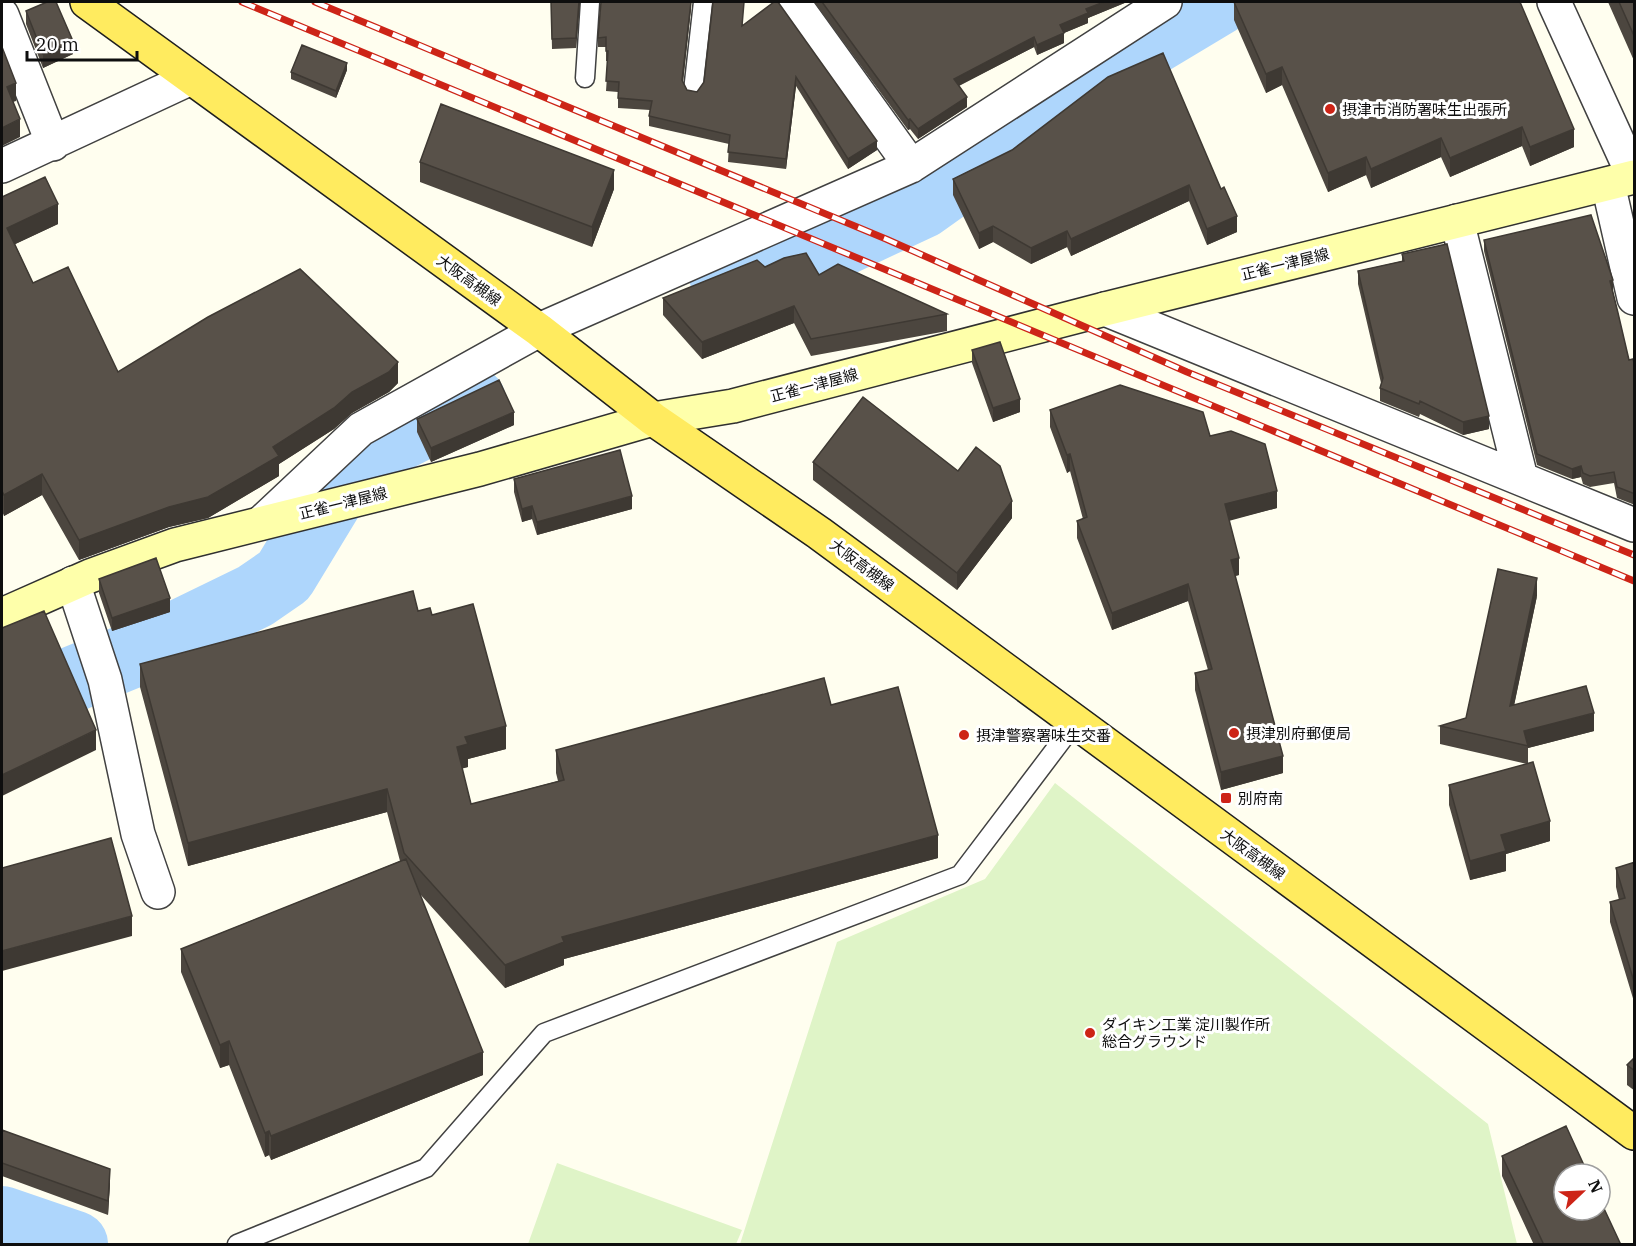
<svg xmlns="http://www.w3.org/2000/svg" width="1636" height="1246" font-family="'IBM Plex Serif','Noto Sans JP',serif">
<rect width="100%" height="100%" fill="#fffeef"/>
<path fill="#dff4c7" d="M1055,783l433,341 29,120h-777l97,-302 148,-63z
M557,1163l185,67 -6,14h-208z"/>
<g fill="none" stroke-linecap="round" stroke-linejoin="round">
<path stroke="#aed6fc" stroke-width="66" d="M722,276l40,-15 48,-3 113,-53 221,-158 75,-45
M2,708l140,-57 113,-55 29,-20 60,-99 39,-31 90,-46
M2,1219l73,25"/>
<g stroke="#414141" stroke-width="21">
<path id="lane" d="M585,78l5,-76
M693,91l10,-89
M237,1244l189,-76 118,-135 416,-158 115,-152"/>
</g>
<g stroke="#414141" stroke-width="36">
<path id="street" d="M793,2l118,164
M1554,2l80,175
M2,15l51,129
M2,166l189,-88
M1608,184l26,114
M1457,221l64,257
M1105,309l529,216
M261,523l100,-94 178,-99 372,-164 254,-164
M73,583l32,97 33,154 20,58"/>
</g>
<g stroke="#303030" stroke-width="36">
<path id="secondary" d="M2,615l88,-39 85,-31 305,-76 173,-50 80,-13 372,-97 529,-132"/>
</g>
<g stroke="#1f1f1f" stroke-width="36">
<path id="primary" d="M87,2l452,328 114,89 166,114 815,600"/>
</g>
<use href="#lane" stroke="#fff" stroke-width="18"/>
<use href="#street" stroke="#fff" stroke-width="33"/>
<use href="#secondary" stroke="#feffaa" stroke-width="33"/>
<use href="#primary" stroke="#ffeb5f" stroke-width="33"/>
<g stroke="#cd2417" stroke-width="7">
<path id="rail" d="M242,2l1392,579
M315,2l571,237 301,133 447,183"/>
</g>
<use href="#rail" stroke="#fff" stroke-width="4.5" stroke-dasharray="14" stroke-linecap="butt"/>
</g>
<path fill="#4c463f" d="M551,2h29l-4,46 -24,1z
M814,2h313l-39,16v5l-24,10v10l-27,12 -3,-8 -75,39 8,21 -49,32 -8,-10 -2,1z
M1234,2l340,145 -44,19 -8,-20 -72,31 -9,-20 -70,31 -5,-13 -38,17 -46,-107 -16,8 -32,-73z
M1608,2h27v61z
M691,8l-8,74 4,8 10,2 46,-67 134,125 -29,19 -52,-83 -10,83 -58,-7 1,-18 -80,-18v-10l1,-6 -32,-2v-16l-12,-1 2,-30h-2v-14h-8v-9z
M26,11l47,43 -30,14 -17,-44z
M347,70l-11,28 -45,-19v-7z
M1108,77l129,155 -30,13 -18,-44 -118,55 -4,-9 -36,17 -38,-22 -14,7 -26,-54v-16l59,-29z
M420,162l194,27 -22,58 -172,-65z
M2,197l56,27 -43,20 18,39 85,89 280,11 -9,9 -37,21 -18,16 -55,35v12l-71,42 -39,9 -90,33 -37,-65 -38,21 -2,-5z
M1484,240l129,51 16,69 6,6v139l-18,-7 -3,-15 -24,4 -7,-3 -2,-7 -9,2 -35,-14 -53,-214z
M1402,254l87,175 -26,6 -43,-21 -1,3 -39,-16v-13l1,-5 -23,-99v-13l44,-10z
M765,267l54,8 128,39v17l-136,25 -17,-33 -92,36 -39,-44v-17z
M972,350l48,62 -27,10 -21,-59z
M1050,410l160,26 67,72 -48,12 10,55 -4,1 48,197 -62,17 -26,-100v-17l13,-3 -20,-69 -76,29 -35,-92v-17l6,-2 -13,-48 -3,2 -17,-46z
M417,419l97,6 -83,37 -14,-30z
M813,462l199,56 -55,72 -144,-110z
M514,479l118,30 -95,26 -5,-16 -10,3 -8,-30z
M99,579l71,33 -58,19 -13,-38z
M1537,596l-23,109 80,26 -66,17v15l22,78 -44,13v17l-36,9 -21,-75v-20l78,-21 -87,-20v-18l26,-8z
M418,611l14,4 74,134 -38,10v8l-6,1 9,36 87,-23 -2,-8v-23l275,-45 107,153 -374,101v6l-59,23 -86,-95 64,182 -212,85 -2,-5 -4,2 -36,-92 -9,3 -39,-96v-23l219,-88 -13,-49 -199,54 -48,-179v-23z
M1635,862v143l-25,-83v-20l9,-2 -3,-13v-19z
M1635,1057v34l-8,-6v-20z
M2,1130l108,53 -2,32 -106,-39z
M1502,1156l119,89h-87l-32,-69z"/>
<path fill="#3e3933" d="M579,2h1l-4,46v-10z
M691,2v6l-9,82v-10z
M1104,2h23l-39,16v5l-24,10v10l-27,12v-10l23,-20 26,-16z
M1034,37v10l-80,41v-9z
M73,41v13l-30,14v-14z
M347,63v7l-11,28v-7z
M1282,67v18l-16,8v-19z
M796,77v9l-10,83v-10z
M16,83v18l-9,3v-17z
M967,97v10l-49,32v-10z
M20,119v18l-18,9v-18z
M910,119v10l-2,1v-10z
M1522,127v19l-72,31v-19z
M1574,129v18l-44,19v-19z
M1441,138v19l-70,31v-19z
M877,141v9l-29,19v-10z
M1366,157v18l-38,17v-19z
M614,170v19l-22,58v-20z
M1189,185v16l-118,55v-17z
M58,204v20l-51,24v-20z
M1237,216v16l-30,13v-16z
M993,226v16l-14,7v-16z
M1067,231v16l-36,17v-16z
M1613,280v11h-3v-10z
M794,306v17l-92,36v-17z
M398,362v21l-9,9 -37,21 -18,16 -55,35v12l-71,42 -39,9 -90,33v-20l194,-93 79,-55z
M1020,399v13l-27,10v-14z
M514,412v13l-83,37v-14z
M1489,416v13l-26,6v-13z
M1070,454v17l-3,2v-18z
M1581,466v11l-9,2v-10z
M42,474v21l-38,21v-21z
M1277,491v17l-52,14v-18z
M632,496v13l-95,26v-13z
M1012,501v17l-55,72v-17z
M532,506v13l-10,3v-13z
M1239,558v17l-8,2v-17z
M1537,578v18l-27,129v-19z
M1188,584v17l-76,29v-17z
M170,598v14l-58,19v-13z
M1594,713v18l-66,17 -4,-17z
M506,726v23l-38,10v8l-11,3v-23l8,-10z
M96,730v20l-94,46v-21z
M1283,756v17l-62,17v-18z
M387,789v23l-199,54v-23z
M1550,821v20l-44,13v17l-36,9v-19l31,-26z
M938,835v23l-374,101v6l-59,23v-23l57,-28z
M132,916v20l-130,35v-20z
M229,1041v24l-9,3v-23z
M483,1052v23l-212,85v-24z
M269,1131v24l-4,2v-24z
M110,1169v14l-2,32v-14z"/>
<path fill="#585149" stroke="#3e3933" stroke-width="1.5" d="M47,2h9l17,39 -30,13 -17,-43z
M551,2h28l-3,36 -24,1z
M601,2h90l-9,78 5,10 10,2 7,-10 9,-80h31l-2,24 32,-24h4l99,139 -29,18 -52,-82 -10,82 -58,-7 2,-17 -81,-19 3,-15 -34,-3 1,-16 -13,-1 2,-30h-2v-14l-8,1z
M822,2h282l-18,7 2,4 -28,12 4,8 -27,12 -3,-8 -80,42 13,18 -49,32 -8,-10 -2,1z
M1234,2h286l54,127 -44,18 -8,-20 -72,31 -9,-20 -70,31 -5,-12 -38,16 -46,-106 -16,7z
M1619,2h16v36z
M302,45l45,18 -11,28 -45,-19z
M2,47l14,36 -9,4 13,32 -18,9z
M1163,53l58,136 3,-2 13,29 -30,13 -18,-44 -118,54 -4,-8 -36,17 -38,-22 -14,7 -26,-54 59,-29 96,-73z
M441,104l173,66 -22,57 -172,-65z
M45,177l13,27 -51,24 26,55 35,-16 50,105 90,-55 92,-48 98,93 -9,10 -37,20 -18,16 -61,39 6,9 -71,41 -39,10 -90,33 -37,-66 -38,21 -2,-4v-294z
M1591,215l22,65 -3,1 8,32 11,47 4,-1 2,7v128l-18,-7 -3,-15 -24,4 -7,-3 -2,-7 -9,3 -35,-15 -53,-214z
M1447,244l42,172 -26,6 -43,-21 -1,3 -39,-16 3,-10 -25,-107 46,-10 -2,-7z
M806,253l13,22 19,-11 109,50 -136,25 -17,-33 -92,36 -39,-44 94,-38 8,7 19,-9z
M1000,342l20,57 -27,9 -21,-58z
M499,380l15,32 -83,36 -14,-29z
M1120,385l83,27 7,24 21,-5 34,13 12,47 -52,13 14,54 -8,2 52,196 -62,16 -26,-99 17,-4 -24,-85 -76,29 -35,-92 10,-4 -17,-63 -3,1 -17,-45z
M863,397l95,74 18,-24 24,19 12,35 -55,72 -144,-111z
M620,450l12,46 -95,26 -5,-16 -10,3 -8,-30z
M156,558l14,40 -58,20 -13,-39z
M1498,569l39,9 -27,128 76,-20 8,27 -70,18 4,15 -88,-20 26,-8z
M413,591l5,20 12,-3 2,7 41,-11 33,122 -41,11 3,7 -11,3 14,57 93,-24 -8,-30 268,-72 7,27 67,-18 40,148 -376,102 2,5 -59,23 -101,-112 -17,-64 -199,54 -48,-179z
M44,611l52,119 -94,45v-147z
M1533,762l17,59 -49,14 5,16 -36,10 -21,-76z
M111,838l21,78 -130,35v-83z
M406,859l77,193 -212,84 -2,-5 -4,2 -36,-92 -9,4 -39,-96z
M1635,862v123l-25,-83 15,-4 -9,-30z
M1635,1057v14l-8,-6z
M1566,1126l22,48h-24v36h36v-10l21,45h-77l-42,-89z
M2,1130l108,39 -2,32 -106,-38z"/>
<g fill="#cd2417" stroke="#fff" stroke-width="2">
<circle cx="1330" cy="109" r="6"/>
<circle cx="1234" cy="733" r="6"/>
<circle cx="964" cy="735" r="6"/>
<rect x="1220" y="792" width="12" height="12" rx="3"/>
<circle cx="1090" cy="1033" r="6"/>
</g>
<g text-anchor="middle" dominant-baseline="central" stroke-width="6" stroke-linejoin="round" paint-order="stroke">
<g font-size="15" fill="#0e0e0e" stroke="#fff" text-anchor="start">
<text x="1342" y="109">摂津市消防署味生出張所</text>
<text x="1246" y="733">摂津別府郵便局</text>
<text x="976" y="735">摂津警察署味生交番</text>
<text x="1238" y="798">別府南</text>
<text x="1102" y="1024">ダイキン工業 淀川製作所<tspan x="1102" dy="17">総合グラウンド</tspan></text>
</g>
<g font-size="15" fill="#0e0e0e" stroke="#fff">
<text transform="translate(1285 264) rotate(-14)">正雀一津屋線</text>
<text transform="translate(469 280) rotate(36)">大阪高槻線</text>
<text transform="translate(814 385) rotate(-15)">正雀一津屋線</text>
<text transform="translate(343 503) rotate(-14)">正雀一津屋線</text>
<text transform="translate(862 565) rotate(37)">大阪高槻線</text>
<text transform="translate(1253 854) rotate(36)">大阪高槻線</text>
</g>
</g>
<rect width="1636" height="1246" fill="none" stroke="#0e0e0e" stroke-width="6"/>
<g transform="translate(1582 1192) rotate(67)"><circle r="28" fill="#ffffff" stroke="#9f9f9f" stroke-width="1.5"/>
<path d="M0-4.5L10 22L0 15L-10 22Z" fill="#cd2417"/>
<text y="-9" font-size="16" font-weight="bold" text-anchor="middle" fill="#0e0e0e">N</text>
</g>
<path d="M27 51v9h110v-9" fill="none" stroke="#0e0e0e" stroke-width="3"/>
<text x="36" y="51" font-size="18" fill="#0e0e0e" stroke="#ffffff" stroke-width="4.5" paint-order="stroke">20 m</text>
</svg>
